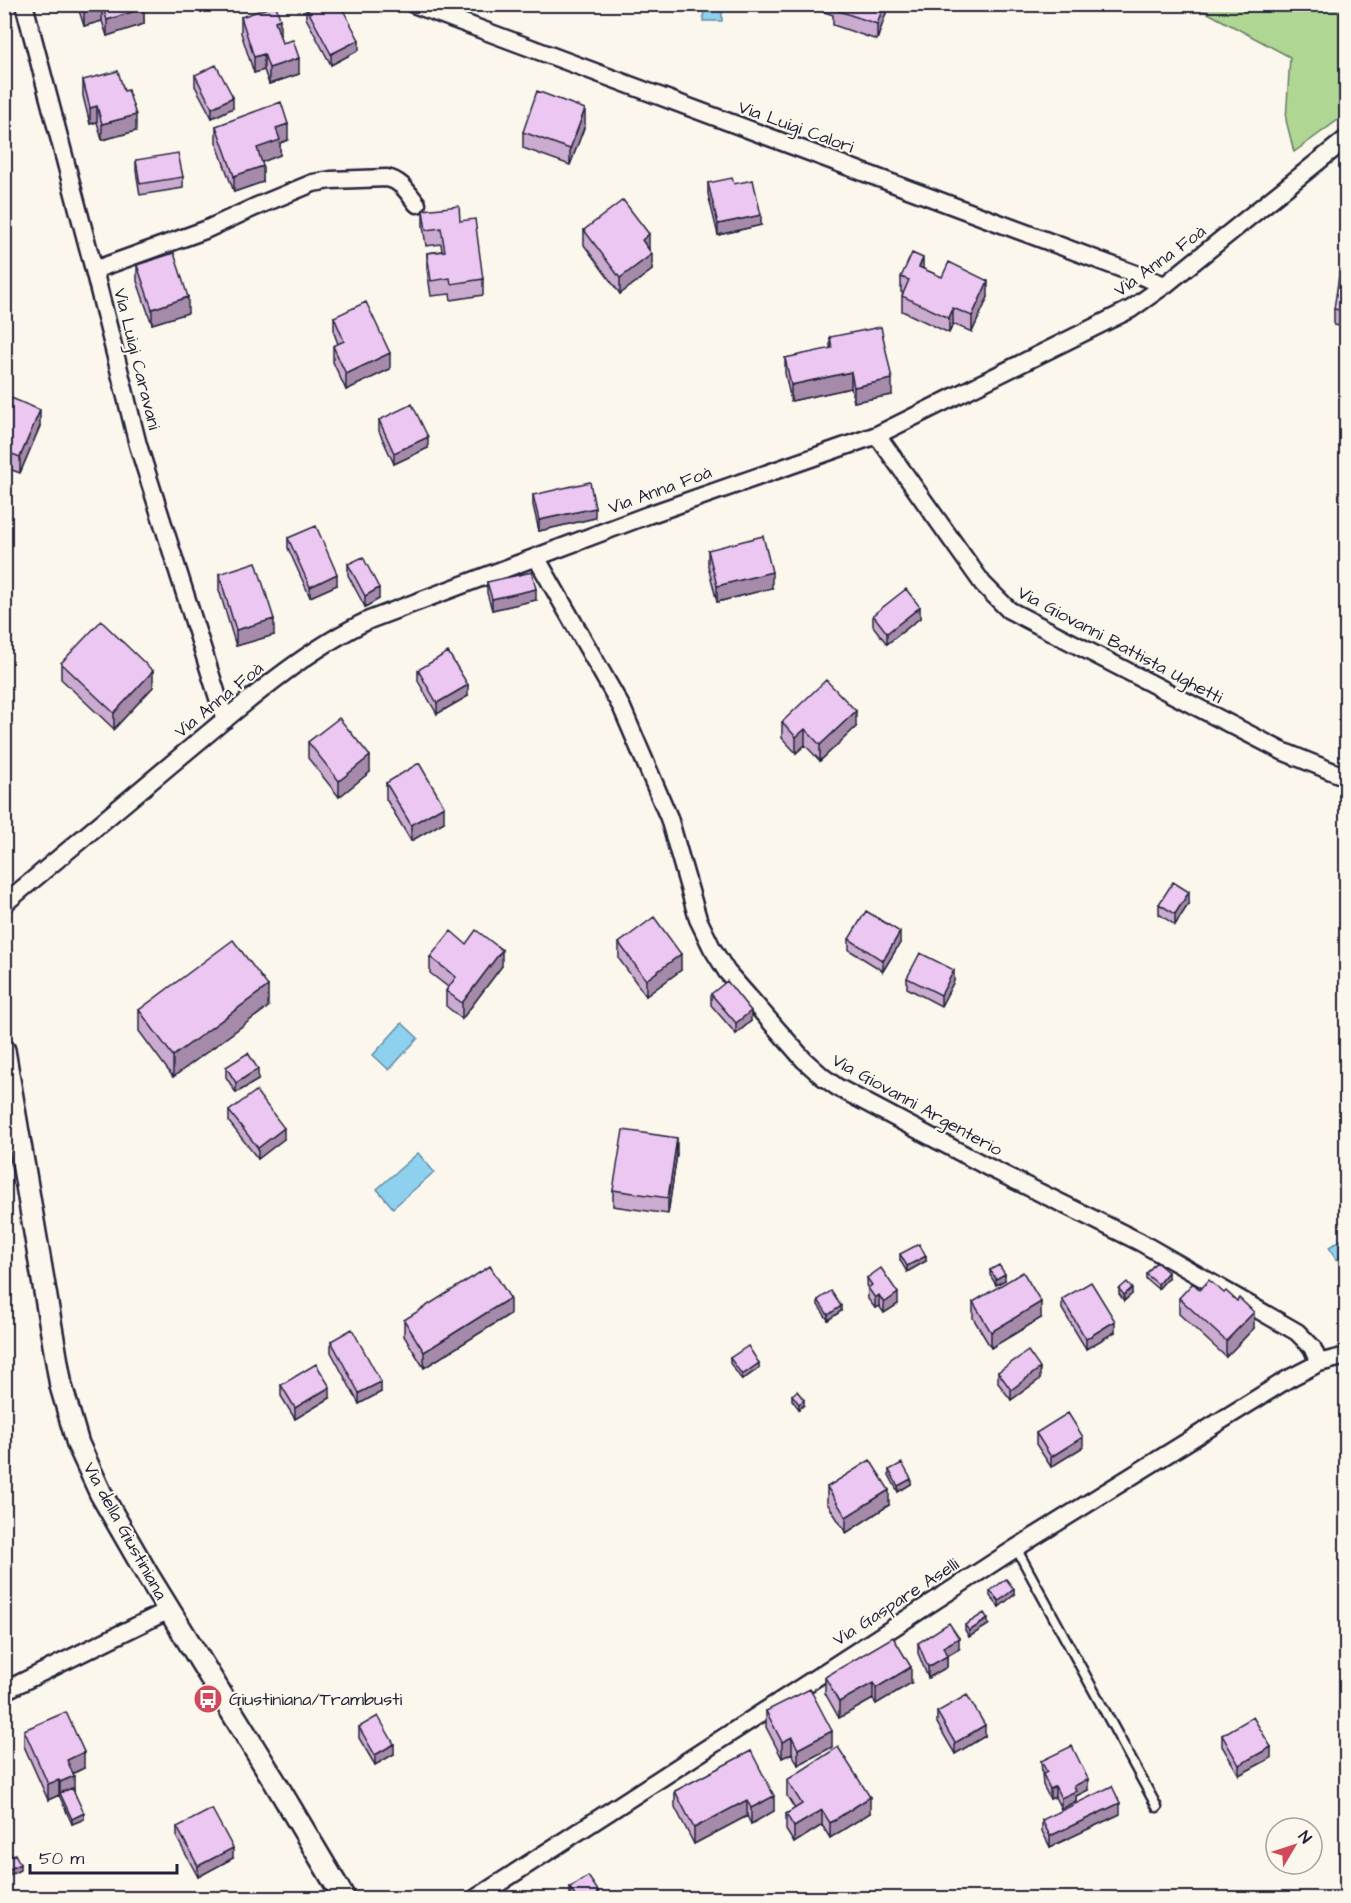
<svg xmlns="http://www.w3.org/2000/svg" width="1351" height="1903" font-family="'Architects Daughter',sans-serif">
<rect width="100%" height="100%" fill="#fbf7ec"/>
<filter id="ink" filterUnits="userSpaceOnUse"><feTurbulence type="fractalNoise" baseFrequency=".0167" numOctaves="2"/><feDisplacementMap in="SourceGraphic" scale="12" xChannelSelector="R" yChannelSelector="G"/><feConvolveMatrix kernelMatrix="1 2 1 2 8 2 1 2 1" color-interpolation-filters="sRGB"/></filter>
<g filter="url(#ink)">
<path fill="#afd693" stroke="#687c67" stroke-width="1.5" d="M1193,5h153v109l-52,38 -8,-32 4,-63z"/>
<path fill="#8ed1ef" stroke="#638ba7" stroke-width="1.5" d="M704,5h18v16h-19z
M402,1023l16,15 -29,32 -16,-15z
M418,1153l16,19 -41,36 -16,-19z
M1346,1237v17l-10,6 -7,-13z"/>
<g fill="none" stroke-linecap="round" stroke-linejoin="round">
<g stroke="#22223b" stroke-width="13">
<path id="service" d="M1016,1548l141,259"/>
</g>
<g stroke="#22223b" stroke-width="21">
<path id="minor" d="M24,4l70,266 44,175 87,275
M413,4l752,281
M94,270l111,-40 50,-23 58,-24 18,-3 56,-2c15,3 21,15 30,26
M877,435l106,149 26,26 273,141 64,26
M536,557l86,151 47,110 29,101 14,29 15,24 77,88 19,17 14,10 149,79 154,76 157,90 15,15 7,16
M4,904c61,-51 122,-102 183,-153 57,-47 115,-99 182,-131l279,-105 229,-80 254,-126 34,-24 181,-146
M4,1691l165,-81
M476,1898l540,-350 272,-169 31,-16 27,-7"/>
</g>
<g stroke="#22223b" stroke-width="26">
<path id="tertiary" d="M4,1050l57,336 17,58 23,50 46,80 128,208 69,116"/>
</g>
<use href="#service" stroke="#fbf7ec" stroke-width="8"/>
<use href="#minor" stroke="#fbf7ec" stroke-width="16"/>
<use href="#tertiary" stroke="#fbf7ec" stroke-width="21"/>
</g>
<path fill="#cbabcf" stroke="#22223b" stroke-width="1.5" d="M77,4h66l1,20 -37,12 -5,-15 -18,5z
M802,4h87l-12,36 -44,-15v-10z
M306,7l53,43 -28,15 -25,-47z
M241,17l39,18 -1,1 3,7 17,31 -30,10 -5,-14 -10,3 -13,-40z
M195,75l38,33 -21,10 -17,-32z
M83,80l53,51 -34,9 -5,-18 -7,2 -7,-28z
M585,125l-15,40 -47,-17v-16z
M216,126l72,14 -8,3v12l-18,7 1,20 -29,10 -18,-50z
M136,160l47,17v11l-43,7 -4,-24z
M708,183l53,42 -43,10 -10,-41z
M423,210l37,11 23,58v16l-32,5 -1,-6 -19,2 -4,-27v-16l15,-2 -1,-7 -15,2 -3,-20z
M584,230l65,19 3,21 -32,24 -36,-49z
M1347,263v64l-13,-2v-16z
M137,265l51,48 -36,11 -15,-43z
M923,269l65,28 -16,35 -19,-8 -4,9 -47,-22v-15l1,-3 -2,-1v-15z
M334,317l56,52 -44,21 -13,-28v-16l5,-2 -4,-11z
M830,337l62,58 -38,7 -3,-14 -60,13 -6,-28v-15l45,-9z
M4,395l36,31 -20,47 -16,-6z
M379,420l49,28 -34,16 -15,-33z
M533,495l62,23 -56,13 -6,-26z
M288,538l49,47 -27,12 -22,-49z
M708,550l64,38 -55,14 -9,-36z
M348,564l31,35 -14,8 -17,-32z
M219,574l55,61 -38,11 -17,-56z
M487,582l49,18 -44,10 -5,-17z
M873,615l47,3 -33,26 -14,-18z
M61,663l92,24 -39,42 -53,-50z
M418,670l50,26 -31,18 -19,-33z
M782,722l74,5 -36,34 -15,-16 -9,8 -14,-15z
M308,742l62,30 -31,25 -31,-39z
M386,783l58,39 -33,19 -25,-42z
M1189,903l-14,22 -16,-11v-10z
M849,939l51,4 -17,28 -34,-21z
M619,943l62,27 -35,26 -27,-37z
M466,944l36,22 -40,53 -16,-13v-15l2,-4 -18,-14v-16z
M907,978l47,3 -13,25 -34,-18z
M711,994l40,27 -15,13 -25,-29z
M268,1007l-95,70 -34,-46v-21z
M226,1067l32,13 -22,13 -10,-16z
M229,1111l55,28 -26,20 -29,-37z
M677,1154l-9,60 -55,-8v-16z
M900,1254l26,7 -19,11 -7,-12z
M990,1270l15,10 -9,5 -6,-10z
M1146,1274l22,4 -10,11 -12,-10z
M867,1278l31,26 -14,9 -5,-7 -4,2 -7,-9z
M1119,1289l13,5 -8,7 -5,-7z
M1200,1290l54,38 -28,29 -47,-43v-16z
M1062,1299l53,33 -29,17 -24,-40z
M818,1300l23,11 -13,9 -10,-15z
M973,1302l68,16 -50,30 -18,-30z
M510,1314l-86,54 -20,-32v-16z
M331,1341l50,51 -22,12 -28,-52z
M730,1358l29,10 -17,12 -12,-17z
M998,1372l42,7 -29,21 -13,-17z
M281,1385l49,13 -35,21 -14,-23z
M792,1395l12,10 -5,4 -7,-9z
M1036,1433l47,14 -32,20 -15,-23z
M889,1470l22,14 -13,8 -9,-17z
M827,1487l62,18 -43,28 -19,-30z
M990,1591l24,4 -15,12 -9,-11z
M965,1625h23l-19,12 -4,-7z
M918,1643l41,6 -12,7v11l-19,11 -10,-25z
M825,1677l86,6 -35,21 -3,-5 -34,19 -14,-25z
M766,1711l66,36 -34,18 -6,-12 -10,5 -16,-31z
M937,1712l48,24 -30,18 -18,-31z
M359,1727l35,27 -19,11 -16,-27z
M24,1730l60,38 -12,6 2,17 10,28 -12,5 -13,-29 -11,5 -24,-54z
M1222,1735l49,23 -32,17 -17,-29z
M751,1751l23,60 -23,13 -4,-8 -53,28 -19,-37v-16z
M1041,1761l47,29 -12,6v5l-15,8 -6,-12 -5,2 -7,-14z
M787,1780l83,33 -40,25 -8,-13 -28,18 -8,-13v-16l9,-5 -8,-13z
M1347,1796v30l-5,-1v-16z
M1120,1814l-70,33 -8,-16v-11z
M177,1827l56,31 -35,19 -21,-39z
M570,1888l29,10 -26,1 -3,-5z"/>
<path fill="#a58ba9" stroke="#22223b" stroke-width="1.5" d="M884,4h5l-12,36v-16z
M996,4h11l-11,7z
M102,5v16l-18,5v-15z
M144,8v16l-37,12v-16z
M280,19v16l-5,2v-16z
M359,40v10l-28,15v-11z
M264,54v16l-10,3v-16z
M299,58v16l-30,10v-16z
M233,97v11l-21,10v-10z
M97,106v16l-7,2v-16z
M585,109v16l-15,40v-16z
M136,115v16l-34,9v-16z
M288,124v16l-8,3v12l-23,9v-16l19,-20z
M263,166v16l-29,10v-16z
M761,215v10l-43,10v-11z
M649,234v16l-7,-10z
M652,254v16l-32,24v-16z
M923,258v16l-4,-7z
M988,281v16l-16,35v-16z
M188,297v16l-36,11v-15z
M953,308v16l-4,9v-15z
M390,353v16l-44,21v-16z
M851,372v16l-60,13v-16z
M892,379v16l-38,7v-15z
M40,410v16l-20,47v-16z
M428,437v11l-34,16v-11z
M595,508v10l-56,13v-11z
M772,572v16l-55,14v-16z
M337,574v11l-27,12v-10z
M379,588v11l-14,8v-11z
M536,589v11l-44,10v-11z
M920,607v11l-33,26v-11z
M274,619v16l-38,11v-16z
M153,671v16l-39,42v-16z
M468,685v11l-31,18v-11z
M856,711v16l-36,34v-16z
M805,729v16l-9,8v-16z
M370,756v16l-31,25v-16z
M444,806v16l-33,19v-16z
M1189,892v11l-14,22v-11z
M900,932v11l-17,28v-10z
M502,950v16l-40,53v-16z
M681,954v16l-35,26v-16z
M954,970v11l-13,25v-11z
M268,986v21l-95,70v-21z
M751,1011v10l-15,13v-11z
M258,1069v11l-22,13v-10z
M284,1128v11l-26,20v-11z
M677,1138v16l-9,60v-16z
M926,1256v5l-19,11v-6z
M1168,1272v6l-10,11v-5z
M1005,1274v6l-9,5v-6z
M1132,1288v6l-8,7v-6z
M898,1293v11l-14,9v-10z
M879,1295v11l-4,2v-10z
M510,1298v16l-86,54v-16z
M1041,1302v16l-50,30v-16z
M841,1306v5l-13,9v-5z
M1254,1312v16l-28,29v-16z
M1115,1321v11l-29,17v-10z
M759,1363v5l-17,12v-5z
M1040,1368v11l-29,21v-10z
M381,1382v10l-22,12v-11z
M330,1387v11l-35,21v-11z
M804,1400v5l-5,4v-5z
M1083,1437v10l-32,20v-10z
M911,1479v5l-13,8v-6z
M889,1490v15l-43,28v-16z
M1014,1589v6l-15,12v-6z
M988,1619v6l-19,12v-6z
M959,1638v11l-16,9v-11z
M947,1656v11l-19,11v-11z
M911,1667v16l-35,21v-16z
M873,1683v16l-34,19v-16z
M985,1725v11l-30,18v-11z
M832,1731v16l-34,18v-16z
M792,1737v16l-10,5v-16z
M394,1744v10l-19,11v-10z
M1271,1747v11l-32,17v-10z
M84,1752v16l-17,8v-16z
M74,1776v16l-14,1v-11z
M1088,1779v11l-12,6v5l-15,8v-11l13,-12z
M59,1780v15l-11,5v-16z
M1055,1786v11l-5,2v-10z
M774,1796v15l-23,13v-16z
M870,1797v16l-40,25v-15z
M747,1800v16l-53,28v-16z
M1120,1803v11l-70,33v-11z
M822,1810v15l-28,18v-16z
M84,1813v6l-12,5v-5z
M233,1848v10l-35,19v-11z
M20,1864v6l-16,8v-6z
M599,1892v6l-1,1h-7z"/>
<path fill="#ecc7f1" stroke="#22223b" stroke-width="1.5" d="M82,4h61l1,4 -37,12 -5,-15 -18,6z
M311,4h29l19,36 -28,14 -25,-47z
M834,4h50l-7,20 -44,-15z
M276,5l4,14 -5,2 7,22 11,-3 6,18 -30,10 -5,-14 -10,3 -13,-40z
M216,65l17,32 -21,11 -17,-33z
M118,71l6,20 4,-1 8,25 -34,9 -5,-18 -7,2 -7,-28z
M537,91l48,18 -15,40 -47,-17z
M281,102l7,22 -12,4 4,12 -23,8 6,18 -29,10 -18,-50z
M178,153l5,24 -43,7 -4,-24z
M732,178l2,6 19,-4 8,35 -43,9 -10,-41z
M623,200l26,34 -7,6 10,14 -32,24 -36,-48z
M459,206l1,15 15,-2 8,60 -32,5 -1,-6 -19,3 -4,-28 18,-2 -4,-23 -15,2 -3,-20z
M174,253l14,44 -36,12 -15,-44z
M912,253l11,5 -4,9 23,10 7,-15 39,19 -16,35 -19,-8 -4,10 -47,-22 7,-16 -8,-3z
M1341,262l6,1v48l-13,-2z
M366,302l24,51 -44,21 -13,-28 11,-5 -10,-24z
M881,327l11,52 -38,8 -3,-15 -60,13 -6,-27 47,-10 -2,-11z
M4,395l36,15 -20,47 -16,-6z
M412,404l16,33 -34,16 -15,-33z
M590,482l5,26 -56,12 -6,-25z
M316,526l21,48 -27,13 -22,-49z
M763,536l9,36 -55,14 -9,-36z
M363,557l16,31 -14,8 -17,-32z
M256,562l18,57 -38,11 -17,-56z
M532,572l4,17 -44,10 -5,-17z
M906,589l14,18 -33,26 -14,-18z
M101,621l52,50 -39,42 -53,-50z
M448,652l20,33 -31,18 -19,-33z
M826,680l30,31 -36,34 -15,-16 -9,8 -14,-15z
M339,718l31,38 -31,25 -31,-39z
M419,763l25,43 -33,19 -25,-42z
M1173,882l16,10 -14,22 -16,-10z
M866,911l34,21 -17,29 -34,-22z
M654,917l27,37 -35,26 -27,-37z
M476,930l26,20 -40,53 -16,-12 10,-14 -26,-20 21,-26 15,13z
M233,940l35,46 -95,70 -34,-46z
M920,953l34,17 -13,25 -34,-17z
M727,981l24,30 -15,12 -25,-29z
M248,1053l10,16 -22,14 -10,-16z
M256,1091l28,37 -26,20 -29,-37z
M623,1130l54,8 -9,60 -55,-8z
M919,1244l7,12 -19,10 -7,-12z
M1156,1262l12,10 -10,12 -12,-10z
M999,1265l6,9 -9,5 -6,-9z
M490,1266l20,32 -86,54 -20,-32z
M881,1268l17,25 -14,10 -5,-8 -4,3 -7,-10 4,-3 -5,-7z
M1023,1272l18,30 -50,30 -18,-30z
M1209,1280l15,13 2,-2 11,10 2,-3 15,14 -28,29 -47,-43 14,-15 7,7z
M1091,1282l24,39 -29,18 -24,-40z
M1127,1282l5,6 -8,7 -5,-6z
M831,1291l10,15 -13,9 -10,-15z
M352,1329l29,53 -22,11 -28,-52z
M748,1346l11,17 -17,12 -12,-17z
M1028,1351l12,17 -29,22 -13,-18z
M316,1364l14,23 -35,21 -14,-23z
M1344,1371h3v8h-1z
M797,1391l7,9 -5,4 -7,-9z
M1068,1413l15,24 -32,20 -15,-24z
M870,1460l19,30 -43,27 -19,-30z
M902,1463l9,16 -13,7 -9,-16z
M1006,1579l8,10 -15,12 -9,-10z
M984,1613l4,6 -19,12 -4,-6z
M949,1623l10,15 -16,9 4,9 -19,11 -10,-24z
M893,1637l18,30 -35,21 -3,-5 -34,19 -14,-25z
M810,1689l22,42 -34,18 -6,-12 -10,5 -16,-31z
M967,1695l18,30 -30,18 -18,-31z
M66,1712l18,40 -17,8 7,16 -14,6 -1,-2 -11,4 -24,-54z
M378,1716l16,28 -19,11 -16,-28z
M1253,1717l18,30 -32,18 -17,-30z
M1072,1746l16,33 -14,7 2,5 -15,7 -6,-12 -5,3 -7,-15 4,-2 -6,-11z
M838,1747l32,50 -40,26 -8,-13 -28,17 -8,-13 16,-10 -15,-24z
M751,1751l23,45 -23,12 -4,-8 -53,28 -19,-37z
M1112,1786l8,17 -70,33 -8,-16z
M72,1788l12,25 -12,6 -12,-26z
M1347,1796v14l-5,-1z
M212,1809l21,39 -35,18 -21,-39z
M15,1854l5,10 -16,8v-13z
M588,1876l11,16 -8,7h-14l-7,-11z"/>
</g>
<defs>
<g id="bus-disc" transform="scale(1.5)"><circle r="9.5" fill="#d1495b" stroke="#fbf7ec"/><path d="M-5-6H5V4H4V6H2V4H-2V6H-4V4H-5ZM-3.5-4V0h7V-4ZM-3.5 1.2v1.5H-2V1.2ZM2 1.2v1.5H3.5V1.2Z" fill="#fff"/></g>
</defs>
<g fill-rule="evenodd">
<use href="#bus-disc" x="208" y="1699"/>
</g>
<g text-anchor="middle" dominant-baseline="central" stroke-width="4.5" stroke-linejoin="round" paint-order="stroke">
<g font-size="18" fill="#22223b" stroke="#fbf7ec">
<text transform="translate(796 127) rotate(20)">Via Luigi Calori</text>
<text transform="translate(1160 261) rotate(-36)">Via Anna Foà</text>
<text transform="translate(137 359) rotate(76)">Via Luigi Caravani</text>
<text transform="translate(660 490) rotate(-20)">Via Anna Foà</text>
<text transform="translate(1120 645) rotate(28)">Via Giovanni Battista Ughetti</text>
<text transform="translate(219 700) rotate(-39)">Via Anna Foà</text>
<text transform="translate(917 1105) rotate(29)">Via Giovanni Argenterio</text>
<text transform="translate(125 1531) rotate(61)">Via della Giustiniana</text>
<text transform="translate(896 1602) rotate(-33)">Via Gaspare Aselli</text>
</g>
<g font-size="18" fill="#22223b" stroke="#fbf7ec" text-anchor="start">
<text x="229" y="1699">Giustiniana/Trambusti</text>
</g>
</g>
<rect width="1351" height="1903" fill="none" stroke="#fbf7ec" stroke-width="24"/>
<rect x="12" y="12" width="1327" height="1879" fill="none" stroke="#22223b" stroke-width="2" filter="url(#ink)"/>
<g transform="translate(1294 1846) rotate(51)"><circle r="28" fill="#fbf7ec" stroke="#a4a2a5" stroke-width="1.5"/>
<path d="M0-4.5L10 22L0 15L-10 22Z" fill="#d1495b"/>
<text y="-9" font-size="16" font-weight="bold" text-anchor="middle" fill="#22223b">N</text>
</g>
<path d="M30 1864v9h147v-9" fill="none" stroke="#22223b" stroke-width="3"/>
<text x="39" y="1864" font-size="18" fill="#22223b" stroke="#fbf7ec" stroke-width="4.5" paint-order="stroke">50 m</text>
</svg>
